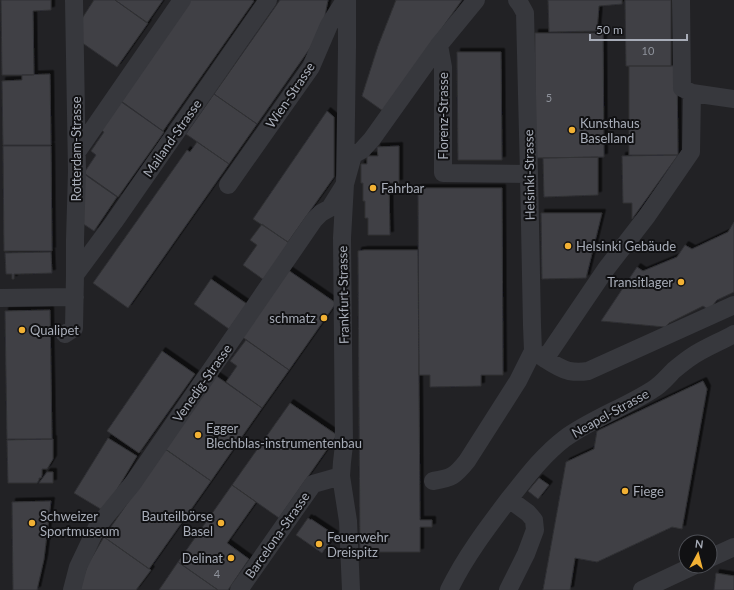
<svg xmlns="http://www.w3.org/2000/svg" width="734" height="590" font-family="Lato,sans-serif">
<defs>
<filter id="shadow"><feDropShadow dx="3.5" dy="-3.5" stdDeviation="0" flood-color="#0009"/></filter>
</defs>
<rect width="100%" height="100%" fill="#161618"/>
<path fill="#222225" fill-rule="evenodd" d="M0,0h734v590h-734zM686,542h24v24h-24z"/>
<path fill="#404145" stroke="#303034" filter="url(#shadow)" d="M1,0h50v10l-18,1 1,64h-32z
M94,0h21l33,23 -31,44 -36,-25v-22z
M115,0h48l-16,23z
M187,0h65l2,1 -91,130 -46,-33z
M280,0h48l-6,31 -65,93 -43,-30z
M396,0h66l-79,111 -21,-15 16,-50z
M548,0h74v4l-23,2 -2,25 -48,1z
M625,0h46v66h-45z
M535,33h68l1,124 -69,1z
M457,52h44l1,108h-44z
M629,66h48l1,89h-49z
M50,74l1,71h-48l-1,-64 20,-1v-5z
M214,94l43,30 -28,40 -43,-30z
M120,101l44,31 -46,65 -34,-24 12,-18 -5,-4 13,-19 -4,-3z
M327,111l7,6v60l-46,65 -35,-23z
M197,142l32,22 -101,144 -35,-25 94,-133 3,2z
M3,146h48l1,105h-48z
M399,146v37h-10l1,52h-22v-17h-3v-17h-2v-18h-2v-19h6v-8h11l-1,-9z
M678,155l-46,64v-16h-9l-1,-47z
M598,157v38l-54,2 -1,-39z
M84,174l33,23 -23,34 -12,-8z
M418,188h84l1,187h-22v11l-51,1v-12h-11z
M541,213h61l-16,65 -44,1z
M734,222v70l-17,8 -8,10 -6,-4 -34,17 -4,4 -64,-6 36,-54 6,4 34,-14 8,-12 7,4 36,-17z
M262,224l27,19 -25,37 -21,-15 14,-20 -7,-5z
M364,250h54l2,270h12v7h-12v25h-60l-2,-301z
M51,252l1,21 -33,1h-5v5h-2v-5h-6l-1,-21z
M288,270l48,33 -47,67 -48,-34z
M211,279l36,25 -18,25 -35,-25z
M50,310l2,129h-45l-2,-128z
M246,340l43,30 -27,38 -36,-26 11,-16 -7,-5z
M162,351l33,23 -56,79 -32,-22z
M215,375l47,33 -51,73 -47,-33z
M703,381l4,8 -25,140 -10,-2 -75,35 -22,-4 -5,32h-27l23,-128 28,-13 3,-18z
M290,403l47,32 -58,83 -47,-33z
M108,438l29,18 -33,55 -30,-18z
M53,439v20l-6,10h-5v6l-1,3h-2v2l-2,3h-29l-1,-43z
M165,449l46,32 -62,88 -45,-32z
M47,472h6v11h-14z
M539,478l10,7 -11,14 -10,-8z
M232,485l24,17 -29,41 22,16 -21,31h-10l-40,-28z
M51,501l-7,58 -7,31h-24l-1,-88z
M308,518l3,2v-1l24,16 -13,18 -26,-18z
M104,537l47,33 -15,20h-57l9,-26z
M178,562l40,28h-59z
M716,573l18,3v14h-20z"/>
<g fill="none" stroke-linecap="round" stroke-linejoin="round">
<path stroke="#37383d" stroke-width="18" d="M347,0v48l-2,136 -3,54 2,207 -2,17 -1,14 7,45 3,69
M517,0l3,4 5,9 4,161 3,151 1,26
M681,0l1,88 10,5 42,6
M439,45l4,22v106l86,1
M77,152l105,-152
M228,185l83,-118 18,-42 16,-25
M75,275l39,-53 154,-222
M0,298l75,-1
M65,334l9,-6 1,-53v-35l2,-69 -3,-171
M536,353c10,6 21,15 33,18 6,1 13,1 19,0l146,-66
M545,359l61,-90 41,-53 44,-64 1,-59
M433,481c19,-3 22,-5 34,-20l51,-80 15,-30
M710,558l24,-11
M72,590l6,-23 19,-40 36,-44 181,-263 7,-7 9,-5 15,-24 8,-29 9,-5 10,-11 67,-94 37,-45
M239,590l74,-106 28,-8
M449,590c16,-33 38,-62 60,-91 17,-21 33,-43 55,-60 27,-20 60,-31 88,-49 9,-5 15,-13 22,-20 5,-4 11,-9 17,-13 13,-9 29,-15 43,-23
M508,590l18,-36 9,-24 -1,-10 -6,-7 -19,-14
M642,590l51,-24"/>
</g>
<g fill="#f2b134" stroke="#111113" stroke-width="1.5">
<circle cx="572" cy="130" r="4"/>
<circle cx="373" cy="188" r="4"/>
<circle cx="568" cy="246" r="4"/>
<circle cx="681" cy="282" r="4"/>
<circle cx="324" cy="318" r="4"/>
<circle cx="22" cy="330" r="4"/>
<circle cx="198" cy="435" r="4"/>
<circle cx="625" cy="491" r="4"/>
<circle cx="32" cy="523" r="4"/>
<circle cx="221" cy="523" r="4"/>
<circle cx="319" cy="544" r="4"/>
<circle cx="231" cy="558" r="4"/>
</g>
<g text-anchor="middle" dominant-baseline="central" stroke-width="4" stroke-linejoin="round" paint-order="stroke">
<g font-size="11" fill="#8e929b">
<text x="648" y="50">10</text>
<text x="549" y="97">5</text>
<text x="217" y="573">4</text>
</g>
<g font-size="13" fill="#a8adb8" stroke="#111113">
<text transform="translate(290 95) rotate(-56)">Wien-Strasse</text>
<text transform="translate(443 116) rotate(-90)">Florenz-Strasse</text>
<text transform="translate(172 138) rotate(-55)">Mailand-Strasse</text>
<text transform="translate(76 149) rotate(-90)">Rotterdam-Strasse</text>
<text transform="translate(529 175) rotate(-91)">Helsinki-Strasse</text>
<text transform="translate(343 295) rotate(-91)">Frankfurt-Strasse</text>
<text transform="translate(202 383) rotate(-55)">Venedig-Strasse</text>
<text transform="translate(610 413) rotate(-29)">Neapel-Strasse</text>
<text transform="translate(277 535) rotate(-55)">Barcelona-Strasse</text>
</g>
<g font-size="13" fill="#a8adb8" stroke="#111113" text-anchor="start">
<text x="580" y="123">Kunsthaus<tspan x="580" dy="15">Baselland</tspan></text>
<text x="381" y="188">Fahrbar</text>
<text x="576" y="246">Helsinki Gebäude</text>
<text x="673" y="282" text-anchor="end">Transitlager</text>
<text x="316" y="318" text-anchor="end">schmatz</text>
<text x="30" y="330">Qualipet</text>
<text x="206" y="428">Egger<tspan x="206" dy="15">Blechblas-instrumentenbau</tspan></text>
<text x="633" y="491">Fiege</text>
<text x="40" y="516">Schweizer<tspan x="40" dy="15">Sportmuseum</tspan></text>
<text x="213" y="516" text-anchor="end">Bauteilbörse<tspan x="213" dy="15">Basel</tspan></text>
<text x="327" y="537">Feuerwehr<tspan x="327" dy="15">Dreispitz</tspan></text>
<text x="223" y="558" text-anchor="end">Delinat</text>
</g>
</g>
<g transform="translate(698 554) rotate(7)"><circle r="19" fill="#111113" stroke="#4d4f55"/>
<path d="M0-3L7 15L0 10L-7 15Z" fill="#f2b134"/>
<text y="-6" font-size="11" font-weight="bold" text-anchor="middle" fill="#a8adb8">N</text>
</g>
<path d="M590 34v6h97v-6" fill="none" stroke="#a8adb8" stroke-width="2"/>
<text x="596" y="34" font-size="12" fill="#a8adb8" stroke="#111113" stroke-width="3" paint-order="stroke">50 m</text>
</svg>
